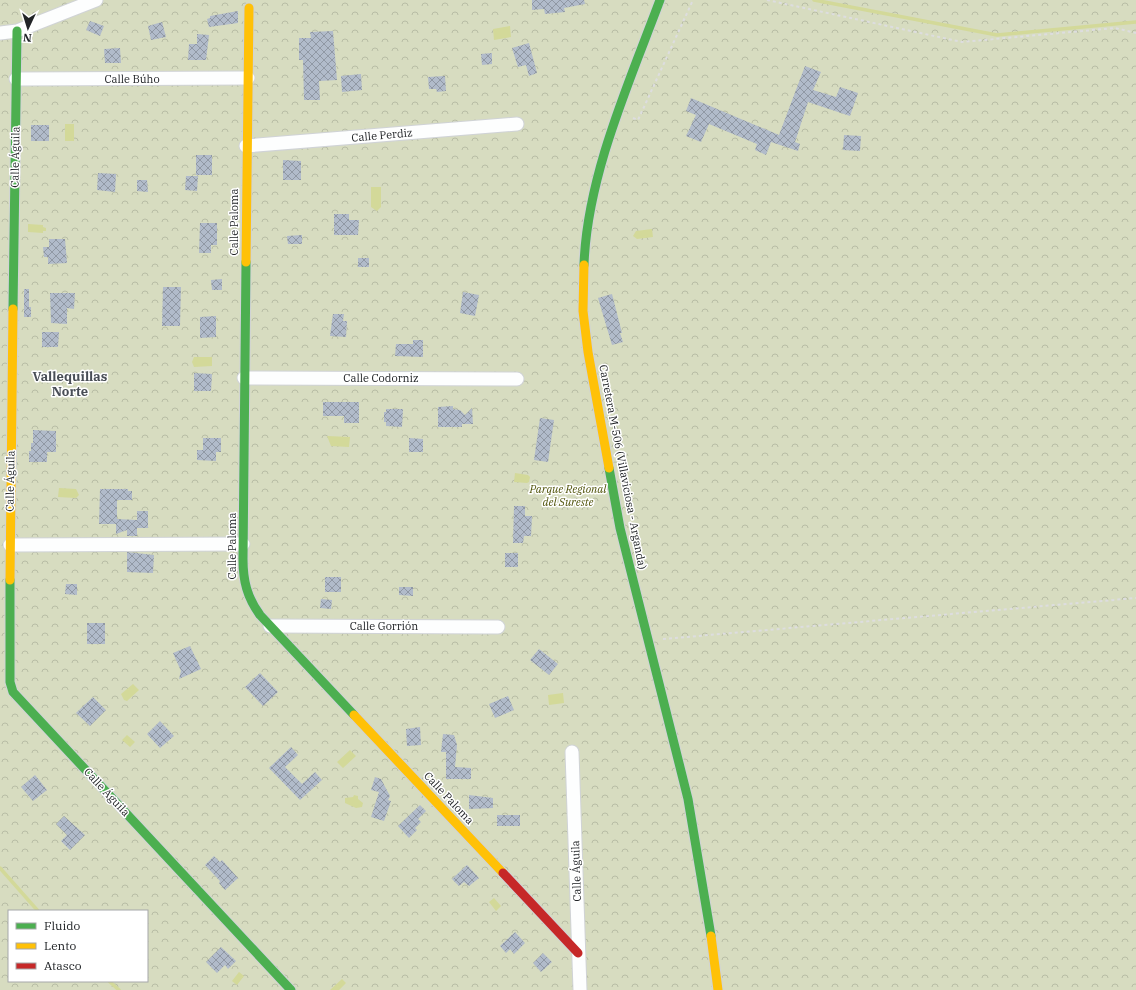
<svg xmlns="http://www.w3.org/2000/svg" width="1136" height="990" font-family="'IBM Plex Serif',serif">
<defs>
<pattern id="park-crowns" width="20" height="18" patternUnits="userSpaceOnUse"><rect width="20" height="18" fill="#d7dcc0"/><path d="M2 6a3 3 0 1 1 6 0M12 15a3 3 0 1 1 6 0" fill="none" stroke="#b8bda5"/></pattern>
<pattern id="building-cross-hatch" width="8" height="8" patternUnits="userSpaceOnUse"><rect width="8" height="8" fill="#b1bbca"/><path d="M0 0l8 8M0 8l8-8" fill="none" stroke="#9098a4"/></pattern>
</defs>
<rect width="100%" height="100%" fill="#f2f6fa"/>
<path fill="url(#park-crowns)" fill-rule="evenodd" d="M0,0h1136v990h-1136zM9,911h138v70h-138z"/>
<path fill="#d3d999" d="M510,26l1,11 -17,3 -1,-11z
M65,124h9v17h-9z
M371,187h10v20l-4,4 -6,-4z
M28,224l15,1v2l3,1v3h-3v2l-15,-1z
M652,229l1,8 -16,2 -4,-3 3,-5z
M194,357h18v9l-18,1 -2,-5z
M327,436l23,1 -1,10 -18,-1z
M515,473l13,2 2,2 -1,5 -2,1 -13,-1z
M59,488l17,1 3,6 -3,3 -18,-1z
M133,684l6,6 -12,11 -3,-1 -3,-6z
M563,693l1,10 -15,2 -1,-10z
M127,735l8,7 -5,5 -8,-7z
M350,750l6,6 -13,12 -6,-6z
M354,795l4,1v3l5,4 -1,4 -6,1 -11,-5v-5l8,-1z
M494,898l7,8 -5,5 -7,-9z
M239,972l5,4 -7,9 -5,-4z
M342,979l4,4 -7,7h-9z"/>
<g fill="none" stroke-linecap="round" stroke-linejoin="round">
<path stroke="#d3d999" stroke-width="3.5" d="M814,0l183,35 139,-13
M0,868l38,43
M109,981l10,9"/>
</g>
<path fill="url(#building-cross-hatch)" d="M532,0h52l1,4 -21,4 1,4 -20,2 -1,-5 -12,1z
M238,11v12l-29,4 -2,-8 3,-1v-2z
M90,21l14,5 -4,10 -14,-6z
M162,22l4,15 -15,3 -3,-14z
M333,31l4,49 -18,1 1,19h-16l-1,-40h-4v-22h12l-1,-6z
M197,34l12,1 -3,25h-18l1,-16h8z
M529,43l8,30 -8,3 -3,-11 -8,2 -6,-19z
M120,48l1,15h-16l-1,-14z
M492,53v11l-10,1 -1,-11z
M805,66l16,6 -8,18 23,7 4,-10 18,6 -8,23 -42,-14 -13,40 5,2 -2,7 -27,-9 -5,13 -11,-5 2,-6 -48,-20 -8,18 -15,-6 10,-21 -10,-4 5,-13 88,37z
M361,74l1,16 -20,2 -1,-16z
M445,76l1,15 -9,1 -1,-3h-7l-1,-12z
M31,125h18v16h-18z
M844,135l17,1 -1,15 -17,-1z
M196,155h16v20h-16z
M283,160l18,1v19h-18z
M98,173l18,1 -1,18 -18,-2z
M186,176h12l-1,15 -12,-1z
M137,180h10l1,12 -11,-1z
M334,214h15v6h10l-1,15h-24z
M200,223h17v22h-6v8h-12z
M302,235v9h-14l-1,-8z
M49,239h16l2,24 -19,1v-7h-4l-1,-10h6z
M358,258h11v9h-11z
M222,279v11h-10l-1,-10z
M163,287h18l-1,39h-18z
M24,289h5v18h2v10h-7z
M463,292l16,3 -4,21 -15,-3z
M50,293h25l-1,16 -7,-1v16l-16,-1z
M612,294l10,39h-2l3,9 -11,3 -14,-47z
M333,314h11l-1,7h4l-1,16 -16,-1z
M216,316v21l-16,1v-21z
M42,332h17l-1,15h-16z
M413,340h10v17l-28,-1 1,-12h17z
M194,373l18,1 -1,17h-17z
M323,402h36v21h-15v-7h-21z
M453,406v3l7,1 5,5 7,-7 1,16h-11v3h-24v-20z
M386,409h17l-1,18 -16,-1v-4h-2v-10h2z
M540,418l14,2 -6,42 -14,-2z
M33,430l23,1v21h-9v10h-18v-11h2v-8h2z
M203,438h18v14h-5v9l-19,-1v-10h6z
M409,438l14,1v13h-14z
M100,489h28v2h4v9h-15v19l20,1v16h-10v-6l-11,4v-10h-17z
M514,506h11v10h7l-1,20h-7l-1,7h-10z
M137,511h11v17h-11z
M127,552l27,3 -1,18 -26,-1z
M505,553h13v14h-13z
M325,577h16v15h-16z
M66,584h11v11l-12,-1z
M399,587h14v9l-14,-1z
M321,599l11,1 -1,9 -11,-1z
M87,623h18v21h-18z
M190,646l11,23 -22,10 2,-8 -8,-18z
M539,649l19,15 -9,11 -19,-15z
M260,673l18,19 -15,14 -18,-19z
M508,696l6,14 -19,8 -6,-14z
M93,697l13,13 -16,16 -14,-13z
M160,721l14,15 -14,12 -13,-14z
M420,727l1,18 -14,1 -1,-17z
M443,734l11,1 3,10 -2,22 16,1v11h-25v-27h-5z
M291,747l7,8 -13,12 17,17 13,-12 7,8 -22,20 -31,-32z
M35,775l12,15 -14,11 -12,-14z
M375,777l6,2 9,17 -2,4 3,1 -7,20 -13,-4 8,-25 -8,-2z
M469,795l24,3v10l-24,1z
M420,805l6,6 -8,8 3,3 -6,6 2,2 -8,8 -11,-12z
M497,815h23v11h-23z
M64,816l21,19 -15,15 -9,-9 6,-6 -11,-11z
M214,856l6,6 2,-2 16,18 -13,12 -6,-7 1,-2 -15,-16z
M467,865l12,13 -10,8 -5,-4 -5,4 -7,-7z
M515,932l10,11 -11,11 -4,-5 -4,4 -6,-7z
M221,947l15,14 -8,8 -3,-4 -8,8 -11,-11z
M543,953l9,9 -11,10 -8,-9z"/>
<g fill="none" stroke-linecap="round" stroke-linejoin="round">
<g stroke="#d0d3d6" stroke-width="15">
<path id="street" d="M0,33l17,-2 79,-31
M16,79l232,-1
M246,146l271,-22
M244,378l273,1
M10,545l233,-1
M270,626l228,1
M572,752l8,238"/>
</g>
<g stroke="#d0d3d6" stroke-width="11">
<path id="fast" d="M246,262l-3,297c0,22 4,38 17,56l94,100
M584,265c3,-89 45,-182 76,-265
M13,309l4,-278
M609,468l11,60 68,271 23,137
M10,580v102l3,10 278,298"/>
</g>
<g stroke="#d0d3d6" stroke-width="11">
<path id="slow" d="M246,262l3,-254
M584,265l-1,46 5,41 21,116
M10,580l3,-271
M354,715l149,158
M711,936l7,54"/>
</g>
<g stroke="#d0d3d6" stroke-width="11">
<path id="jam" d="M503,873l75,80"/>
</g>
<path stroke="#dddddf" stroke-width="2" stroke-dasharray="3 3" stroke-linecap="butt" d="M767,0l195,42 153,-14 21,5
M633,118l5,2 55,-120
M663,639l473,-41"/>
<use href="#street" stroke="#fdfefe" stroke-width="13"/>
<use href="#fast" stroke="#4caf50" stroke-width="9"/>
<use href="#slow" stroke="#ffc107" stroke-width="9"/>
<use href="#jam" stroke="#c62828" stroke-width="9"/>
</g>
<g text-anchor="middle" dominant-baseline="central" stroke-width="3" stroke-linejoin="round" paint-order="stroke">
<g font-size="11" fill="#212427" stroke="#fff">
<text x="132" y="79">Calle Búho</text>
<text transform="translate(382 135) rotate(-5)">Calle Perdiz</text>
<text transform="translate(15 157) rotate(-89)">Calle Águila</text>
<text transform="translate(234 222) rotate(-90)">Calle Paloma</text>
<text x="381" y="378">Calle Codorniz</text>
<text transform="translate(623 467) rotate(79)">Carretera M-506 (Villaviciosa - Arganda)</text>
<text transform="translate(10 481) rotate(-89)">Calle Águila</text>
<text transform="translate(232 546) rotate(-90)">Calle Paloma</text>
<text x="384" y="626">Calle Gorrión</text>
<text transform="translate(107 792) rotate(47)">Calle Águila</text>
<text transform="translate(449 798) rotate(47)">Calle Paloma</text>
<text transform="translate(576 871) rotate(-92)">Calle Águila</text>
</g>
<g font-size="11" font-style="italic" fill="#50530a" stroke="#fff">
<text x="568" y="489">Parque Regional<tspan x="568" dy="13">del Sureste</tspan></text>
</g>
<g font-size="13" font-weight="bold" fill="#494e56" stroke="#fff">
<text x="70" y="376">Vallequillas<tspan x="70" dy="15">Norte</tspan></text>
</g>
</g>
<rect x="8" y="910" width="140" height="72" fill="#ffffff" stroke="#a6a7a9"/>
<rect x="16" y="923" width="20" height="6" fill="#4caf50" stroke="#a6a7a9"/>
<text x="44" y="930" font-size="12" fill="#212427">Fluido</text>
<rect x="16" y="943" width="20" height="6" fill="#ffc107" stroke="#a6a7a9"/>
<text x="44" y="950" font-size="12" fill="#212427">Lento</text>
<rect x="16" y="963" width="20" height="6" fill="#c62828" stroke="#a6a7a9"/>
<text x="44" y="970" font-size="12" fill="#212427">Atasco</text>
<g transform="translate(28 28) rotate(184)" stroke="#ffffff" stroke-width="3" paint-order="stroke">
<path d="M0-3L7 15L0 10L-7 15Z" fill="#212427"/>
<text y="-6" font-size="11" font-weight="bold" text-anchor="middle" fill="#212427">N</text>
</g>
</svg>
